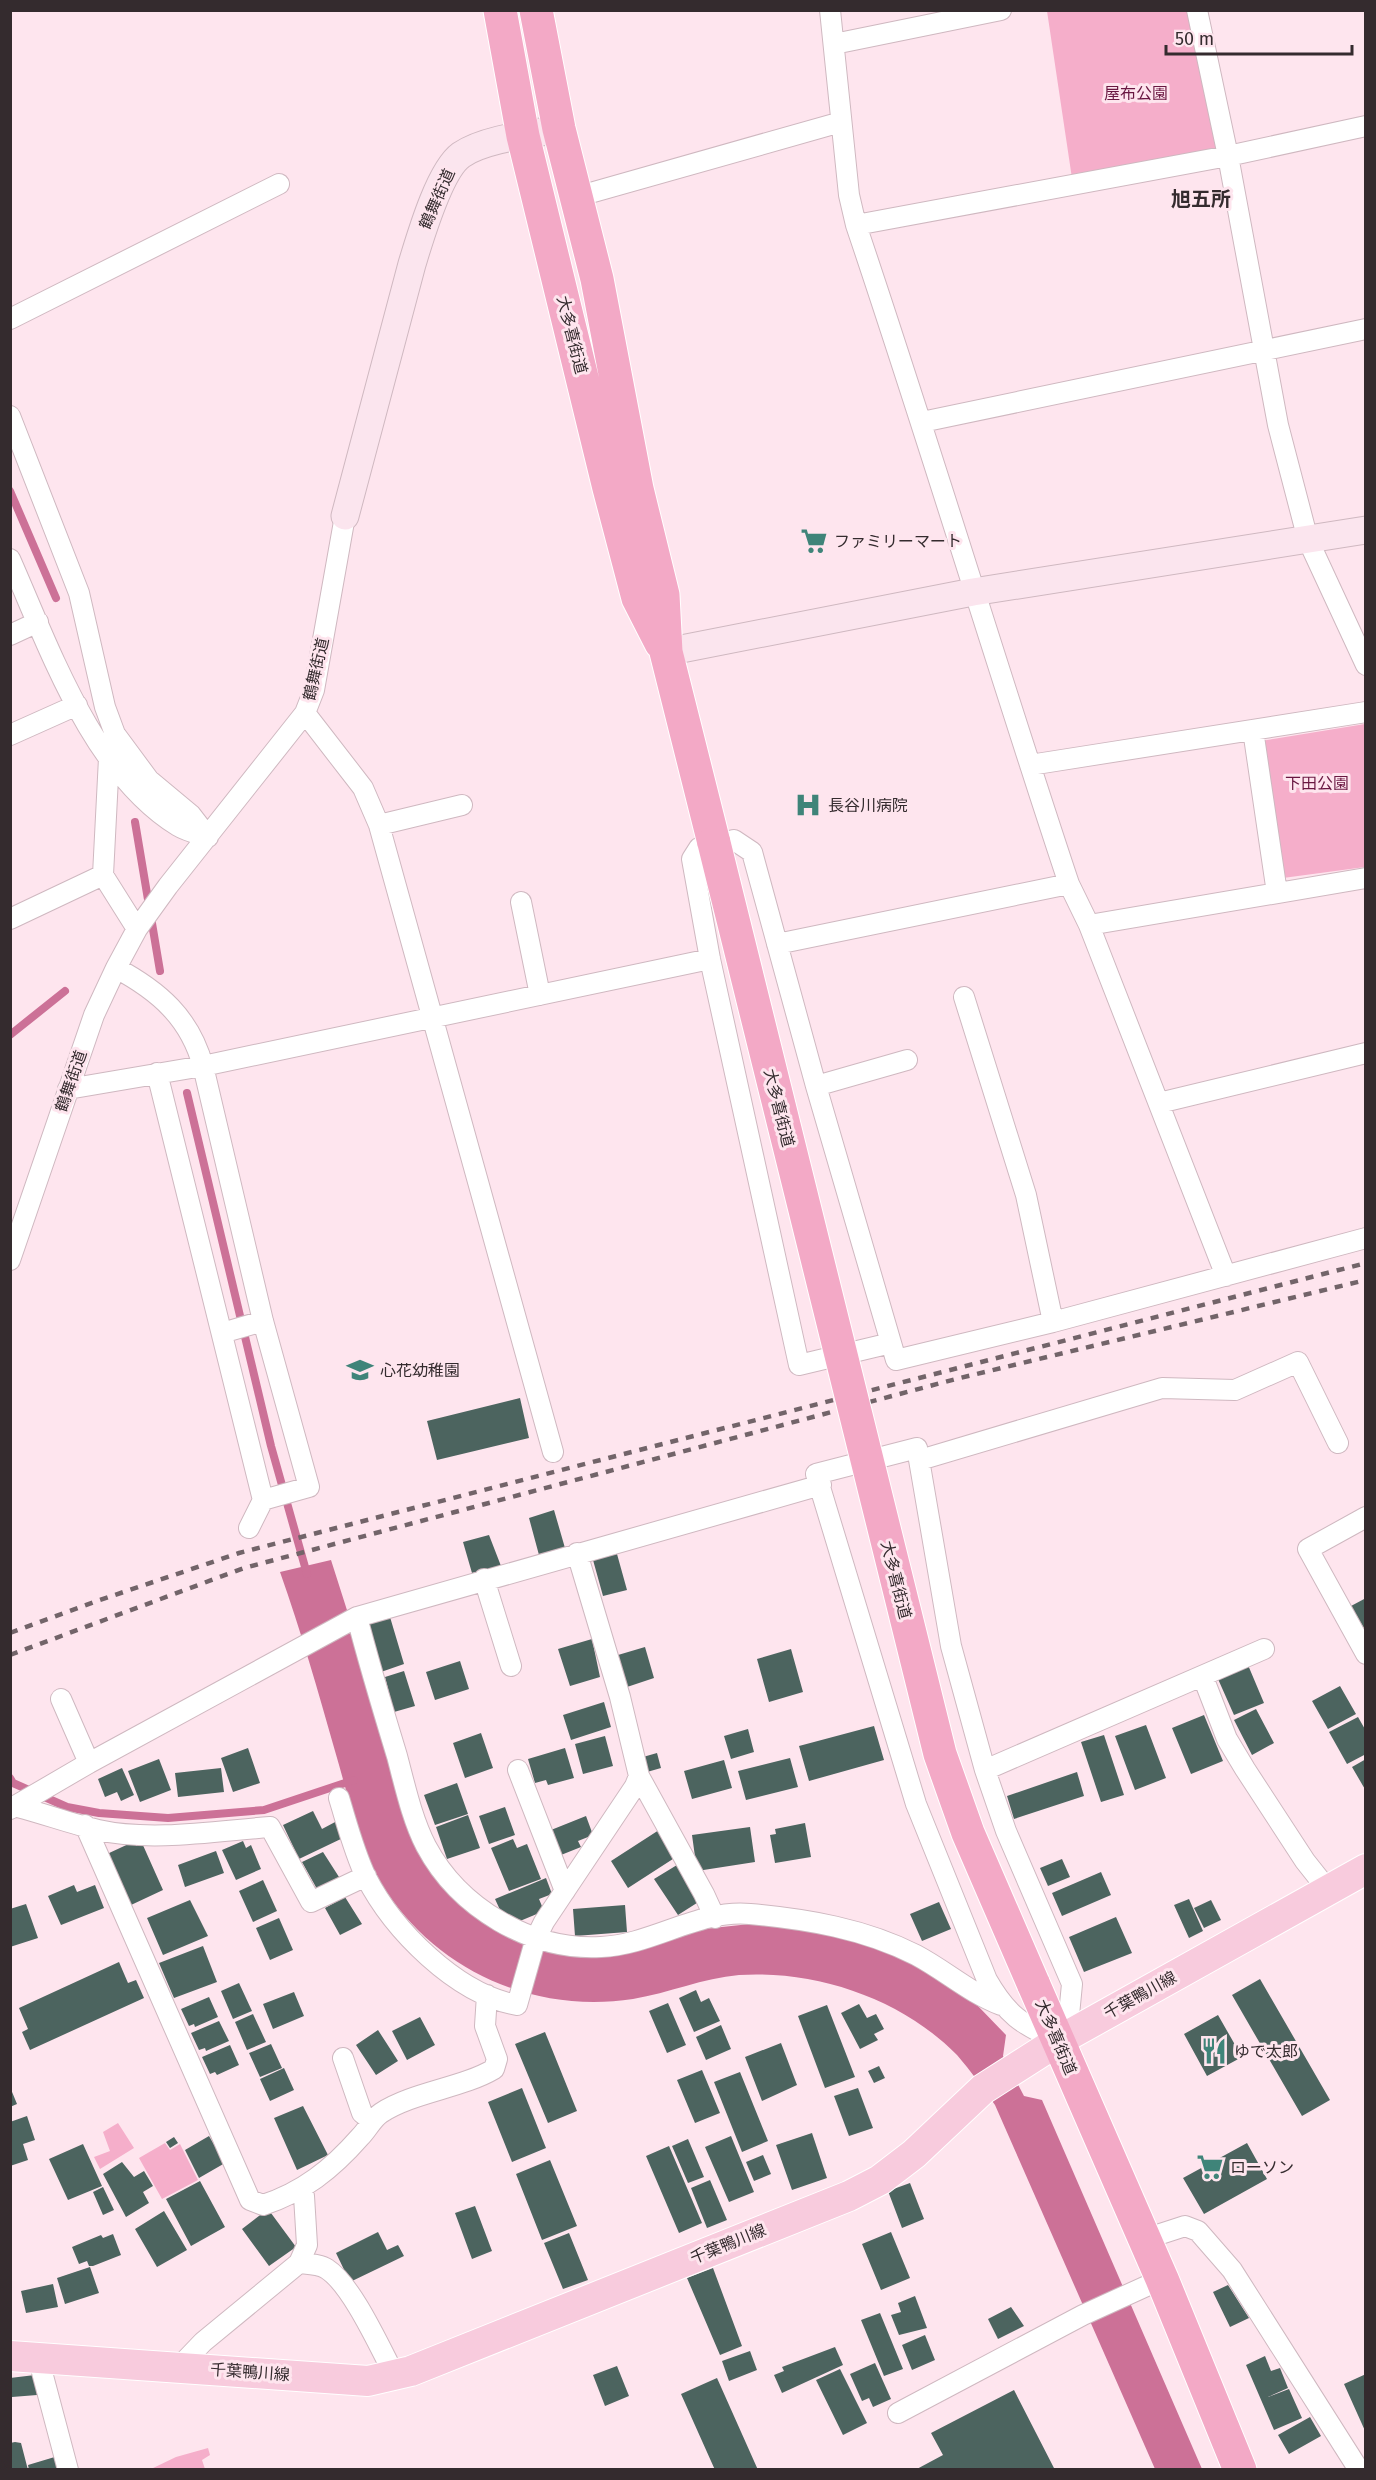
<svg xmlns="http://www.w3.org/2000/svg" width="1376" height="2480" font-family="'Fira Sans','Noto Sans JP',sans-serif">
<rect width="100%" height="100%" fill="#fee5ee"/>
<path fill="#f5aeca" d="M1047,11h150l31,145 -155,29z
M1365,724v143l-82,11 -22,-137z
M118,2123l16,25 -34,21 -6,-12 16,-6 -7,-19z
M165,2143l5,7 10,-6 18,36 -36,19 -23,-41z
M208,2448l2,7 -8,5 3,9h-54l25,-12z"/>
<path fill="#cc7197" d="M331,1560l22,69 99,266 121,58 130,-24 47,-5 47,3 82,19 69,37 29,22 29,30 -3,21 21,40 18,4 160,369h-47l-160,-364c-12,-17 -24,-34 -38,-50 -55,-56 -140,-85 -218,-80 -36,3 -70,18 -106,24 -96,15 -193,-26 -247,-108 -27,-42 -37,-93 -51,-140 -17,-60 -34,-120 -55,-179z"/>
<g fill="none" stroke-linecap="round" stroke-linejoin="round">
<path stroke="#cc7197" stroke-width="8" d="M10,491l46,107
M135,822l25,149
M10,1035l55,-44
M187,1093l84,353 36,128
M10,1778l3,5 54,24 32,6 69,5 96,-8 90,-30"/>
</g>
<path fill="#4c645f" d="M520,1398l9,40 -92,22 -10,-39z
M554,1510l11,38 -26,7 -10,-37z
M489,1535l12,31 -29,7 -9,-31z
M617,1554l10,36 -24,6 -10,-36z
M1366,1598v34l-15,-26z
M390,1617l14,47 -23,8 -15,-47z
M592,1639l8,38 -30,9 -12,-37z
M645,1647l9,31 -27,9 -9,-32z
M791,1649l12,43 -34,10 -12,-43z
M460,1661l9,28 -34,11 -9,-28z
M1248,1665l16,38 -30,12 -16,-36z
M404,1671l11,35 -21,6 -9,-35z
M1340,1686l16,28 -28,15 -16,-28z
M604,1702l7,25 -40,13 -8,-25z
M1256,1709l18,34 -22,12 -18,-35z
M1204,1715l19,46 -32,13 -19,-46z
M1358,1717l8,14v23l-19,10 -18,-32z
M1146,1725l20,53 -31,12 -20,-54z
M874,1726l10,34 -75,21 -10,-35z
M748,1729l6,23 -23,7 -7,-23z
M481,1733l12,35 -28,10 -12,-35z
M1104,1735l20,60 -23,7 -20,-60z
M605,1736l8,30 -30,8 -8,-30z
M248,1748l12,35 -27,9 -12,-34z
M565,1748l9,30 -26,7 -2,-5 -11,3 -7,-24z
M657,1753l4,15 -14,4 -4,-15z
M790,1758l8,29 -52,13 -8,-29z
M159,1759l12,31 -31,12 -12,-31z
M1366,1759v32l-14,-24z
M724,1760l8,28 -40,11 -8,-28z
M122,1768l12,27 -13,6 -4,-9 -12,5 -7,-18z
M221,1768l3,24 -46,5 -3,-24z
M1077,1772l7,24 -70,23 -7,-23z
M457,1783l11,31 -33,11 -11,-30z
M505,1807l10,28 -26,9 -10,-28z
M313,1811l9,18 15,-8 8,16 -46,22 -16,-34z
M468,1815l12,33 -33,11 -11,-32z
M586,1816l7,19 -15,6 3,6 -20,8 -10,-25z
M805,1823l6,34 -36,6 -5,-28 6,-1 -1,-5z
M750,1827l5,35 -58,9 -5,-36z
M659,1830l17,27 -48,31 -17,-27z
M513,1839l4,9 10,-4 14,35 -32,12 -18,-43z
M135,1841l1,5 6,-3 21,47 -32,15 -24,-51z
M243,1841l3,7 5,-3 10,24 -25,11 -14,-30z
M216,1851l8,22 -39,14 -7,-22z
M323,1852l16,25 -22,12 -15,-27z
M1062,1859l8,18 -22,9 -8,-18z
M677,1865l23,36 -22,14 -24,-36z
M1101,1872l10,23 -49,21 -10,-23z
M546,1878l6,16 -13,5 5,12 -24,10 -19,-9 -6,-13z
M263,1880l14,31 -24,11 -14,-31z
M74,1885l3,7 18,-7 9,23 -43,17 -13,-29z
M345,1897l17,27 -22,11 -15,-27z
M1189,1899l14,32 -14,7 -15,-33z
M190,1900l18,36 -45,19 -16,-37z
M1211,1900l10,20 -17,8 -10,-20z
M939,1902l12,27 -29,12 -12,-27z
M26,1904l12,34 -28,9v-38z
M625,1905l2,27 -52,4 -2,-27z
M1116,1917l16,36 -48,19 -15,-35z
M279,1918l14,32 -23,10 -14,-32z
M203,1946l14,36 -43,16 -15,-35z
M119,1962l9,21 8,-3 8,18 -114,52 -8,-18 6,-3 -9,-21z
M1260,1979l70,121 -28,16 -70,-121z
M239,1983l13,28 -19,8 -12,-28z
M696,1990l5,12 8,-4 11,23 -26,11 -15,-34z
M294,1992l10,24 -31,13 -10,-25z
M209,1997l9,20 -23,10 -1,-3 -5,2 -8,-17z
M668,2003l18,42 -19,8 -18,-42z
M859,2004l8,14 9,-4 8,15 -10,5 4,6 -18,9 -19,-36z
M827,2005l28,72 -30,11 -27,-72z
M253,2014l13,28 -19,8 -12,-28z
M1218,2015l24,42 -35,19 -23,-42z
M420,2017l15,28 -28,15 -15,-29z
M219,2021l10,20 -23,10 -1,-3 -6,2 -8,-17z
M721,2025l10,24 -25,11 -10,-23z
M378,2030l20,31 -22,14 -20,-30z
M545,2032l32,79 -29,12 -33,-79z
M781,2043l16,42 -35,16 -17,-44z
M271,2044l11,24 -22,9 -11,-24z
M230,2045l9,20 -22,10 -2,-3 -5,2 -8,-17z
M879,2066l6,12 -11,5 -6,-12z
M284,2068l10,22 -24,11 -10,-22z
M702,2070l18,43 -25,10 -18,-43z
M740,2072l28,69 -26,11 -28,-70z
M10,2087l7,17 -7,3z
M522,2088l24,60 -34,14 -24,-60z
M858,2088l15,40 -24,8 -15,-40z
M303,2106l25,49 -31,15 -23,-52z
M27,2116l8,24 -12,4 5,16 -18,6v-44z
M812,2133l15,45 -35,12 -16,-45z
M209,2136l16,27 -26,15 -14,-28z
M731,2136l23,56 -25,10 -24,-55z
M174,2137l4,6 -8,5 -4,-6z
M688,2139l16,38 -16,6 -16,-37z
M1247,2143l20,36 -63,35 -21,-36z
M83,2144l19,42 -34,14 -19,-41z
M669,2146l33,77 -23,10 -33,-77z
M763,2155l8,19 -17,7 -8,-19z
M550,2160l27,66 -35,14 -26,-66z
M122,2162l12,15 10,-6 9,15 -10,6 6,11 -23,14 -23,-43z
M710,2180l17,40 -20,8 -16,-40z
M200,2181l25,46 -34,19 -25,-47z
M910,2183l14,36 -22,9 -14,-37z
M103,2187l11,23 -11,5 -10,-23z
M475,2206l17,45 -20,8 -17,-46z
M268,2209l28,38 -27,19 -27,-37z
M164,2211l23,39 -30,17 -22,-38z
M378,2232l9,18 11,-5 6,11 -54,26 -14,-29z
M891,2232l19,46 -29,12 -19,-46z
M569,2233l19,47 -25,9 -19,-46z
M113,2234l8,21 -28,11h-4l-2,-5 -8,3 -7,-17 29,-12 2,3z
M90,2267l9,26 -34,11 -8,-26z
M713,2268l29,78 -22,9 -33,-77z
M53,2284l5,23 -32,6 -5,-22z
M1228,2285l21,33 -19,9 -17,-35z
M915,2296l12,32 -28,7 -8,-20 10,-3 -3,-9z
M1011,2307l13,19 -26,13 -10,-20z
M880,2313l23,56 -19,7 -23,-56z
M925,2335l10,25 -23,10 -10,-25z
M835,2347l8,18 -61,28 -8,-18 10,-4 -2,-4z
M750,2351l7,19 -28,11 -7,-20z
M1265,2356l6,15 9,-3 8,20 -20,9 21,-8 13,29 -28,12 -28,-65z
M875,2363l16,36 -18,8 -4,-9 -7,3 -12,-27z
M617,2366l12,30 -24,10 -12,-31z
M840,2369l27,54 -24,12 -27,-55z
M1366,2374v59l-22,-49z
M35,2375l2,20 -25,2 -2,-19z
M717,2378l41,92h-43l-34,-76z
M1014,2390l41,80h-140l28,-15 -12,-22z
M1310,2417l11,19 -32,18 -11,-19z
M15,2442l6,1 7,27h-18v-27z
M58,2456l1,14h-30l-1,-5z"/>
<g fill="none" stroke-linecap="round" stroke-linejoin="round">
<g stroke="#cfb8c0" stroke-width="22">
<path id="street" d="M830,10l19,185 7,30c74,219 140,440 213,659l20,41 137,351
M1197,10l31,146 50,269 30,115 58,125
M834,44l167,-34
M576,197l265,-75
M856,225l372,-69 138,-30
M10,319l269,-135
M10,416l69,177 26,114 10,27 34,46 42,35 17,22
M922,422l444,-93
M10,559c39,88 82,214 168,267 8,5 20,8 30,11
M10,635l28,-13
M305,713l58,75 16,37 174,627
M1253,730l24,163
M10,735l67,-30
M109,758l-6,117 34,54
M1030,765l336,-53
M379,825l83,-20
M521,902l19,93
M10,919l93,-44
M1089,925l277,-47
M777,944l292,-60
M116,968c43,23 74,50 87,98l60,255 46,166 -46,13
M964,997l62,198 27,127
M157,1073l106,427 -14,28
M816,1086l91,-26
M68,1089l135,-23 507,-107
M1159,1103l207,-50
M10,1260l84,-245 22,-47 21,-39 31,-43 137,-173 9,-23 31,-174
M222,1333l41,-12
M891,1343l-92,22 -89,-406 -18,-100 7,-11 35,-8 18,12 64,234 80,274 157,-38 313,-84
M917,1448l34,198 34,124 21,61 66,153 -3,31 -11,26c-37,-17 -51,-26 -71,-61l-71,-176 -100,-330z
M920,1460l242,-72 73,2 63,-28 40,81
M1366,1517l-58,32 58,105
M484,1579l27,87
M357,1617c12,47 26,93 40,139 8,30 15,63 29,90 33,62 105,105 175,101 51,-2 98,-38 149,-33 57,5 115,15 166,41 30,16 54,38 85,50
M1203,1677l24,62 18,30 60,92 23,29
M61,1699l28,64
M518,1770l47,121
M985,1770l279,-121
M639,1776l65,118 11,24
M339,1798c8,26 15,54 27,79 27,53 90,117 151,128l19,-67 8,-16 91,-136 4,-10 -19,-79 -43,-144
M18,1807c27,7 54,17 80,23 53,12 119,1 172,-3l41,75 55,-26
M10,1809l79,-46 268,-146 464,-132
M85,1825l165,375 13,5c40,-13 69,-36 97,-68 8,-8 12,-18 21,-24 32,-21 81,-25 113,-44l3,-10 -12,-33 2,-31
M343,2058l19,55 10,8
M1145,2239l40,-13 13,5 34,39 127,200
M299,2263c9,1 21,1 28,6 25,16 53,79 68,107
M38,2357l30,113
M179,2367l24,-25 96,-79 8,-18 -3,-49 -3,-5
M898,2413l185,-98 79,-36"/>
</g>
<g stroke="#cfb8c0" stroke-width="29">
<path id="secondary" d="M345,516l67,-252c8,-26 27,-93 49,-109 23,-16 70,-21 98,-26
M666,652l307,-60 393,-62"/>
</g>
<g stroke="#fff" stroke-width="32">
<path id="primary" d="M10,2356l358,25 43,-10 438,-175 31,-16 34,-26 69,-65 75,-48 308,-172"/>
</g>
<g stroke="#fff" stroke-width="35">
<path id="highway" d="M500,10l23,126 86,352 29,110 23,45
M536,10l23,119 38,150 40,210 26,106 3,57 48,191
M1033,1983l129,296 78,191"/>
</g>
<use href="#street" stroke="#fff" stroke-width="20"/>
<use href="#secondary" stroke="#fbe5ee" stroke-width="27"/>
<use href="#primary" stroke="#f8cbdd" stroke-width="30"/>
<use href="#highway" stroke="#f3a9c6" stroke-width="33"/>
<path stroke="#726469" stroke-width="4.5" stroke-dasharray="8 8" stroke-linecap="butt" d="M10,1633l84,-31 145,-49 1127,-290
M10,1655l234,-87 712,-189 410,-99"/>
<g stroke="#fff" stroke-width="35" stroke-linecap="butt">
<path id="highway-bridge" d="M714,843l226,911 28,79 65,150"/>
</g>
<use href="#highway-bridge" stroke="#f3a9c6" stroke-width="33"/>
</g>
<defs>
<g id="supermarket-bare" transform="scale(2.07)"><path d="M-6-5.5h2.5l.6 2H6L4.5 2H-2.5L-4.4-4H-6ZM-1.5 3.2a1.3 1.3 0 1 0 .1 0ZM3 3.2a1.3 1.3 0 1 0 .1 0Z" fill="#3f8479" stroke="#fee5ee" stroke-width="2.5" paint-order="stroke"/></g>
<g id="hospital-bare" transform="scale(2.07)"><path d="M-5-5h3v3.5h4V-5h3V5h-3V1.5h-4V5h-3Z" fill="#3f8479" stroke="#fee5ee" stroke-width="2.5" paint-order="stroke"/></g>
<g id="school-bare" transform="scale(2.07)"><path d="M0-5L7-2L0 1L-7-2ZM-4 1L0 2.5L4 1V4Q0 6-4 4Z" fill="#3f8479" stroke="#fee5ee" stroke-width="2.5" paint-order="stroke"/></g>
<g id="restaurant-bare" transform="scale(2.07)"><path d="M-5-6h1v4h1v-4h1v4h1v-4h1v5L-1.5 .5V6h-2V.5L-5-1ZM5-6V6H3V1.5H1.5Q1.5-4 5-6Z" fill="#3f8479" stroke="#fee5ee" stroke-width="2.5" paint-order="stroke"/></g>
</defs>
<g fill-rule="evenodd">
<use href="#supermarket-bare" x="814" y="541"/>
<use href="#hospital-bare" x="808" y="805"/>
<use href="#school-bare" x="360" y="1370"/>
<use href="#restaurant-bare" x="1214" y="2051"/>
<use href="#supermarket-bare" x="1210" y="2167"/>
</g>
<g text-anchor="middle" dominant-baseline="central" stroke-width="6" stroke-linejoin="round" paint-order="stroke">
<g font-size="16" fill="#691741" stroke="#fee5ee">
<text x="1136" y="93">屋布公園</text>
<text x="1317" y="783">下田公園</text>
</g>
<g font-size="16" fill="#342b2e" stroke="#fee5ee">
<text transform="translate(437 199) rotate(-66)">鶴舞街道</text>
<text transform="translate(572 335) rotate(76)">大多喜街道</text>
<text transform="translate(316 669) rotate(-77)">鶴舞街道</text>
<text transform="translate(71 1081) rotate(-71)">鶴舞街道</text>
<text transform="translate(779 1108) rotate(76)">大多喜街道</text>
<text transform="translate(896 1580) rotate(76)">大多喜街道</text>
<text transform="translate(1140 1995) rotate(-29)">千葉鴨川線</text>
<text transform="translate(1056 2037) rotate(67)">大多喜街道</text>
<text transform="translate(728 2244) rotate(-22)">千葉鴨川線</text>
<text transform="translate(250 2372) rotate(4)">千葉鴨川線</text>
</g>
<g font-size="16" fill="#342b2e" stroke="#fee5ee" text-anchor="start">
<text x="834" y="541">ファミリーマート</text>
<text x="828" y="805">長谷川病院</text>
<text x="380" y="1370">心花幼稚園</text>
<text x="1234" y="2051">ゆで太郎</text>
<text x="1230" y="2167">ローソン</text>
</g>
<g font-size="20" font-weight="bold" fill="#342b2e" stroke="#fee5ee">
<text x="1201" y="199">旭五所</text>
</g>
</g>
<rect width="1376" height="2480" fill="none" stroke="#342b2e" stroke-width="24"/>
<path d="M1166 45v9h186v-9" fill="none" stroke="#342b2e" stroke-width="3"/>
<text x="1175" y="45" font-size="18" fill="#342b2e" stroke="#fee5ee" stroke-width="4.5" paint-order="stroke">50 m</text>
</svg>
